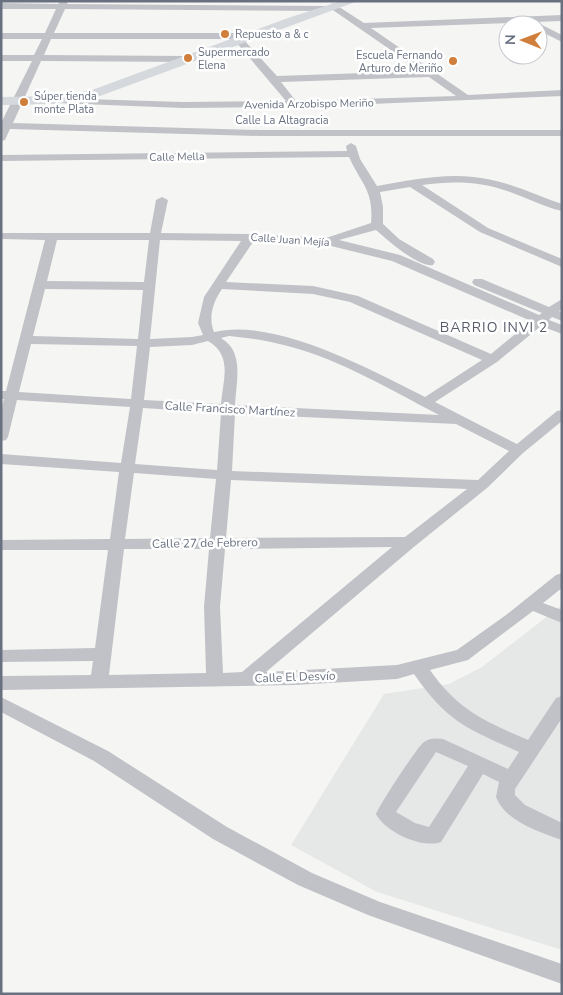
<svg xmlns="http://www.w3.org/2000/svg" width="563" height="995" font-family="'Nunito Sans',sans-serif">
<rect width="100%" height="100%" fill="#f5f6f3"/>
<path fill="#e6e7e7" d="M562,605v345l-185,-58 -86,-47 93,-151 65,-10 33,-17z"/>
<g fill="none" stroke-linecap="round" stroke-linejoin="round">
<path fill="#c0c2c7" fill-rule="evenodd" d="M60,1h8l-1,3 262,2 4,-3 31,20 198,-8v6l-191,7 97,67 94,-5v6l-263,11 -4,2 -4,-2 -108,1 -127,-5 -5,-3 2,-2 130,4 103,-1 -50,-59 -1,-3h-184l-7,16 144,1 5,3 -5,3 -147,-1 -28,62 247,7h302v6h-302l-250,-7 -5,11 -4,1v-18l31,-62h-31v-6h33l8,-16h-41v-6h44l11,-24h-55v-6l57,1zM330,8l91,63 -144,5 -34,-37 8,-1v-4l-3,-1h-194l11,-24 261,2zM429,77l27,19 -160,5 -15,-19z
M538,23l24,12v7l-24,-12v-5h-4z
M351,143l5,3 4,13 17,27c38,-7 77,-15 115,-6 24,5 47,16 70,24v7c-19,-4 -37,-14 -55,-20 -28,-10 -56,-10 -85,-6l66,43 74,31v8l-82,-35 -70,-45 -30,5 3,15v17l16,15 34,20 2,3 -2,3c-14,3 -47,-26 -57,-35l-37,10 61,15 139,60 3,-2 -68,-28 -2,-3 2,-3h8l67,28 13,-8v10l-3,2 3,1v9l-10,-4 -3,3 13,5v9l-21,-8 -44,36 -62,40 82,42 40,-33 5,-1v11l-39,32 -36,35 -72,58 -149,126 131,-7 60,-15 49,-35 50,-40 6,-2v15l-19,15 19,7v13l-29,-12 -65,49 -38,10c28,40 54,51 98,70l28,-42 6,-2v22l-47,71v6l10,10 37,18v17c-23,-8 -57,-19 -66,-43l3,-15 -16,-8 -42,68c-19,7 -56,-10 -65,-28 4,-10 41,-67 48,-72 5,-4 13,-4 19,-3l65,30 11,-17c-51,-23 -72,-30 -105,-78l-17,5 -102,6 -294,5v-14l90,-1 2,-14 -92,1v-12l94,-2 13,-98h-107v-10l109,-1 9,-67 -118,-8v-10l120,9 9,-56 -113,-7 -9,37 -2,3 -5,1v-32l3,-10h-3v-8h5l39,-151 -44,-1v-6h149l6,-33 6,-3 6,3 -7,33 89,1 76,4 45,-15c3,-33 -10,-39 -22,-66l-348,4v-6l346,-4 -1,-5zM57,240h92l-5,42 -97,-1zM160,240l81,1 -37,56 -6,26 5,12 -11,2 -42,2zM253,242l66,1 73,18 139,60 -40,33 -133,-58 -45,-10 -87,-4zM45,289l98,1 -5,49 -105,-3zM222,289l91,5 37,8 132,58 -57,37c-53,-27 -151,-80 -211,-65 -6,-15 -1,-30 8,-43zM229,336c15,2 31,3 46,7 58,12 112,45 164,72l-204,-10c1,-23 10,-53 -14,-67zM208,341c25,15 15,38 13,63l-77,-4 6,-53 42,-2zM31,344l106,2 -6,53 -112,-7zM143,408l78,5 -4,57 -82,-6zM235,414l221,10 53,27 -31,29 -246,-9zM134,473l82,6 -6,59 -85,1zM231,480l236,9 -62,48 -179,1zM392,547l-150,125 -19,1 -3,-66 5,-58zM124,549h85l-5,58 2,66 -97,2zM436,752l32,14 -39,61 -14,-4 -19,-11z
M1,697l107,54 119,76 85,46 68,29 182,62v20l-194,-69 -70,-30 -85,-46 -119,-78 -93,-49z"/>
<path fill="#d5d8dc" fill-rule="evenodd" d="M341,1h17l-258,95 -44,8 -55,1v-8l55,-1 36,-6 196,-72z"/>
</g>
<g fill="#cf7e3b" stroke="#fff" stroke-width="2">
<circle cx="225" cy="34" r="5"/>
<circle cx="188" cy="58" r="5"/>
<circle cx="453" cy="61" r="5"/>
<circle cx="24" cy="102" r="5"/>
</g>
<g text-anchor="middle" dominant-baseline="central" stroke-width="5" stroke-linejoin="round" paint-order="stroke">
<g font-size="11" fill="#697181" stroke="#fff" text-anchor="start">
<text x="235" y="34">Repuesto a &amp; c</text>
<text x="198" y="52">Supermercado<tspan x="198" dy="13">Elena</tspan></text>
<text x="443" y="55" text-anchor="end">Escuela Fernando<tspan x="443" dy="13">Arturo de Meriño</tspan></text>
<text x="34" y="96">Súper tienda<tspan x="34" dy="13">monte Plata</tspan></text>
</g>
<g font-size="11" fill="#697181" stroke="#fff">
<text transform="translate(309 104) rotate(-1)">Avenida Arzobispo Meriño</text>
<text x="282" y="120">Calle La Altagracia</text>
<text transform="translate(177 157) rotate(-1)">Calle Mella</text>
<text transform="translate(290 240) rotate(4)">Calle Juan Mejía</text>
</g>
<g font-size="12" fill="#697181" stroke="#fff">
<text transform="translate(230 409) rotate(3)">Calle Francisco Martínez</text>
<text transform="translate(205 543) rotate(-1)">Calle 27 de Febrero</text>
<text transform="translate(295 677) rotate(-2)">Calle El Desvío</text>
</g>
<g font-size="14" letter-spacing="1" fill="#565b67" stroke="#fff">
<text x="494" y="327">BARRIO INVI 2</text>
</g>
</g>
<rect width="563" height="995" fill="none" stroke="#697181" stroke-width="5"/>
<g transform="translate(523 40) rotate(271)"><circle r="24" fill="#ffffff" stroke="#c3c6cd"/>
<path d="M0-4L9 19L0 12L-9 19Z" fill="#cf7e3b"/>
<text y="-8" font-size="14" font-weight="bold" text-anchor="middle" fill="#697181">N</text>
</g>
</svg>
